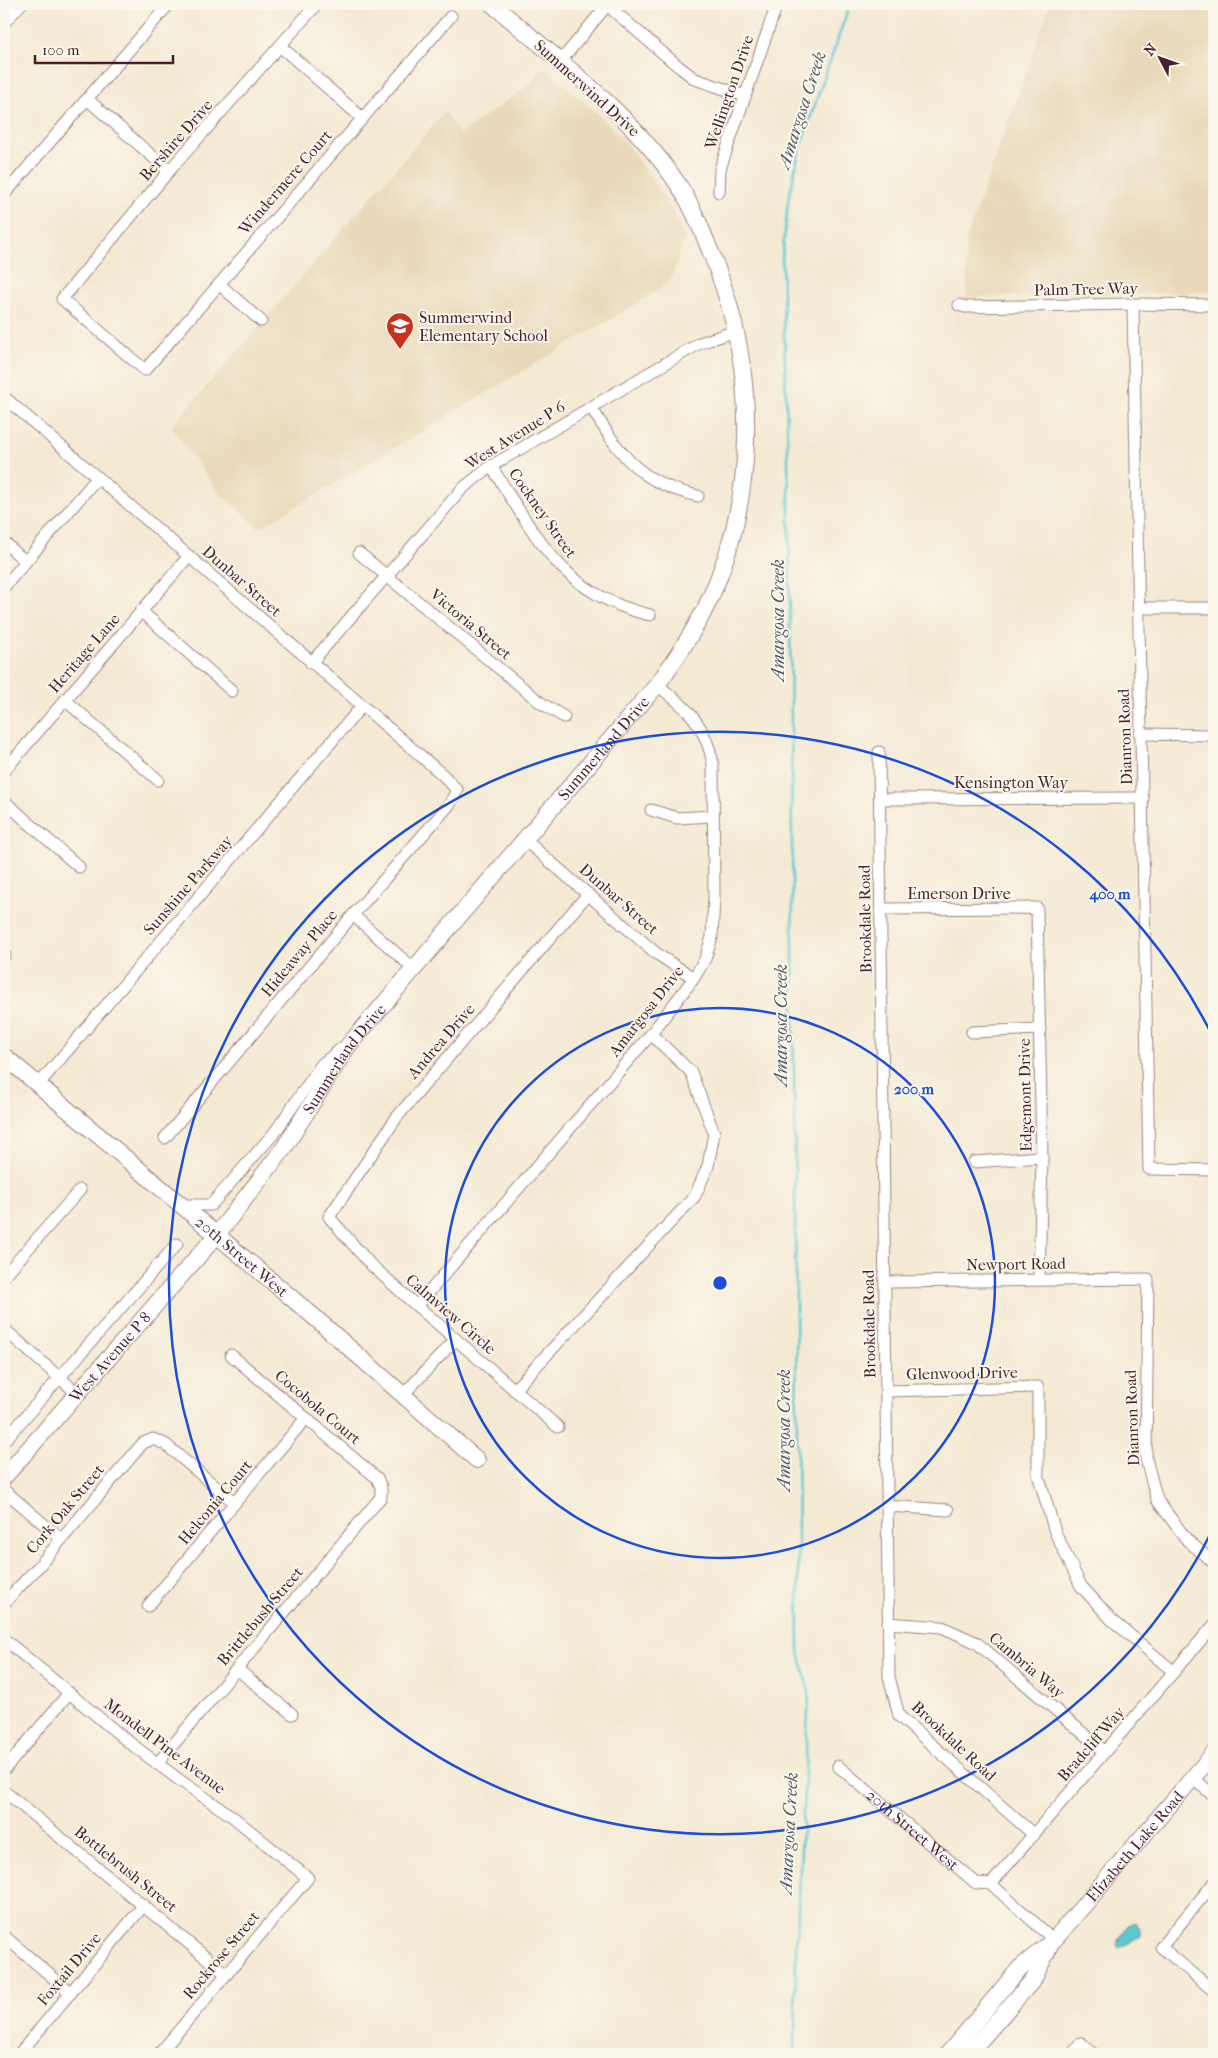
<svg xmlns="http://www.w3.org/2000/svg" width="1218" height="2058" font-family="'IM FELL French Canon',serif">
<rect width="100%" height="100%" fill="#fbf7ec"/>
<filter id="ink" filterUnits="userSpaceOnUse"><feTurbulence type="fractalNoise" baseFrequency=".02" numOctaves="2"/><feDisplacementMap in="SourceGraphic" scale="10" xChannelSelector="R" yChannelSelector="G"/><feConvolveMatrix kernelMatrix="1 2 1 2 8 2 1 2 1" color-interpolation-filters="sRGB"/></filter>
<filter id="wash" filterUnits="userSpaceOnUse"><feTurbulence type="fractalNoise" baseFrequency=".0096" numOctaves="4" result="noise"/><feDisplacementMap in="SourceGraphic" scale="20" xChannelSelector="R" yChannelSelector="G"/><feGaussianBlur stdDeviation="1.12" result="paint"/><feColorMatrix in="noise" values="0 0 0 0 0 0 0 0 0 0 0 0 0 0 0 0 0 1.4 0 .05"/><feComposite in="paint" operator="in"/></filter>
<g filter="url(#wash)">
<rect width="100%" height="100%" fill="#f4ead4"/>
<path fill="#e9d9ba" d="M1050,4h164v288l-247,5 -1,-57z
M544,67l52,45 30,31 43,61 16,33 -14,42 -15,13 -396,236 -39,-33 -50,-68 274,-315 15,22 68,-48z"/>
<path fill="#5bc8d0" stroke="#52747e" d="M1136,1922l5,8v7l-22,11 -2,-4 11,-19z"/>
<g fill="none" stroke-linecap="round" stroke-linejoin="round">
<path stroke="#5bc8d0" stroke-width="2.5" d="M795,2054l1,-104 13,-258 -10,-40 -10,-1155 -7,-238 6,-57 12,-55 50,-143"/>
</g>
</g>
<g filter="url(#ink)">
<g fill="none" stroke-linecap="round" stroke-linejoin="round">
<g stroke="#9f8480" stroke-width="13">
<g id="street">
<path d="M317,4l-148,167 -107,128 83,71 306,-354"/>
<path d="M607,5l71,61 17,13 50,17"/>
<path d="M4,23l17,-19"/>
<path d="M280,46l82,72"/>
<path d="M560,62l48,-58"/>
<path d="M87,99l82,72"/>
<path d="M719,192l1,-23 57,-165"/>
<path d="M4,195l165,-191"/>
<path d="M219,284l42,37"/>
<path d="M1133,304l16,865 65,1"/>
<path d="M959,305l6,2 168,-3 81,1"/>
<path d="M4,397l440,379 13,14 -7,14 -97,111 -188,223"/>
<path d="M591,407c30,49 48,76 107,89"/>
<path d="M491,466c46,71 70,128 159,149"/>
<path d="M4,542l21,19"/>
<path d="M359,553l182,150 23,14"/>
<path d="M4,587l94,-110"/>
<path d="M1138,608h76"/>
<path d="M141,611l91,80"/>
<path d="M311,663l151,-174 29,-23 209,-123 36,-12"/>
<path d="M65,700l93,80"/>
<path d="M1140,734l74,1"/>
<path d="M879,752l10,925 10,39 135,119"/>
<path d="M4,771l185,-215"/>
<path d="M880,799l263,-1"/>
<path d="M4,801l75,66"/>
<path d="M651,810l26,8 35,-2"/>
<path d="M525,840l132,114 37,24"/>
<path d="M882,909l155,-1 5,249 -3,123"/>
<path d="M353,915l61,54"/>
<path d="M4,954l1,1"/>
<path d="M972,1032l68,-3"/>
<path d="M38,1085l324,-379"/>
<path d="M974,1162l68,-5"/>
<path d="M180,1205h31l64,-73 47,-68 20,-16"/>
<path d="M4,1276l76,-86"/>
<path d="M885,1282l263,-3 -2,180 11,41 30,40 27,23"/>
<path d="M417,1306l234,-272 43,-56 11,-19 7,-22 2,-39 -1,-135c-8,-39 -25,-55 -56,-78"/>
<path d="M4,1329l73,64"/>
<path d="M514,1390l181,-194 13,-30 6,-33 -23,-61 -40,-38"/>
<path d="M887,1391l151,-4v87l17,58 26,54 31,34 62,52"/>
<path d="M403,1395l52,-55"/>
<path d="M558,1427l-141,-121 -47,-42 -41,-47 68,-100 191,-223"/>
<path d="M4,1441l173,-197"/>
<path d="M4,1490l57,49"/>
<path d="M888,1506l60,4"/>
<path d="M4,1603l35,-37 104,-123 10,-4 12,5 70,59"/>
<path d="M148,1606l158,-188"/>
<path d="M888,1623l54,4 35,16 128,109"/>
<path d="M4,1639l122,101 52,39 55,38 75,61 -149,176"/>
<path d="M237,1669l55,45"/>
<path d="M157,1764l224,-267v-10l-4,-9 -146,-123"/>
<path id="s1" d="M838,1766l138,117 15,1"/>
<path d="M4,1770l65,-77"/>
<path d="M1193,1778l21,18"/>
<path d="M4,1791l222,183"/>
<path d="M1214,1883l-53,64 53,44"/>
<path d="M991,1884l223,-259"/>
<path d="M991,1884l63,56"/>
<path d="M4,1936l67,57"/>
<path d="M19,2054l125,-149"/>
<path d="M1072,2054l9,-11 13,11"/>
</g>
</g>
<g stroke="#9f8480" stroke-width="18">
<g id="secondary">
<path id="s2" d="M4,1056l309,260 164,144"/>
<path id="s3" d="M4,1477l212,-241 68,-88 63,-101 310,-362c18,-25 35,-50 49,-78 52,-109 52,-233 9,-344 -12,-30 -23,-60 -42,-86 -48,-68 -118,-119 -181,-173"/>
<path id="s4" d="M948,2054l72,-86 34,-28 160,-187"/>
<path d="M968,2054l65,-74 16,-32"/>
</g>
</g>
<use href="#street" stroke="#fff" stroke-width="11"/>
<use href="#secondary" stroke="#fff" stroke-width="16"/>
</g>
</g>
<g fill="none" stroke="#1d4ed8" stroke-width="2.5">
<circle cx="720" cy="1283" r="275"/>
<path d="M1213 1529A551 551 0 1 1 1213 1037"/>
</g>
<defs>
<g id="school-pin" transform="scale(1.4375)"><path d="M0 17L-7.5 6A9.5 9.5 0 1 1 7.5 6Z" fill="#c8321e" stroke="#fbf7ec"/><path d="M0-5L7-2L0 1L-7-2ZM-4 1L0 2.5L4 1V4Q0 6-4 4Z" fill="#fff"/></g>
</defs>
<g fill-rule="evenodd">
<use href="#school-pin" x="400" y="326"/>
</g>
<g text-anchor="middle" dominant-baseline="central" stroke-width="4" stroke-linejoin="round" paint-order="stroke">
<g font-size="16" fill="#4a1f2b" stroke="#fbf7ec">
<text transform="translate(587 88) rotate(42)">Summerwind Drive</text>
<text transform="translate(729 92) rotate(-71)">Wellington Drive</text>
<text transform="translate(176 140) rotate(-49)">Bershire Drive</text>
<text transform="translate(285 182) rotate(-49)">Windermere Court</text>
<text transform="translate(1086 289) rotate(-1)">Palm Tree Way</text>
<text transform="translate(515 435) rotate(-32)">West Avenue P 6</text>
<text transform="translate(543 513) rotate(55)">Cockney Street</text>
<text transform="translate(242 581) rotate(41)">Dunbar Street</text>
<text transform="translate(471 624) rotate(40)">Victoria Street</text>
<text transform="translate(84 653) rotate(-49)">Heritage Lane</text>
<text transform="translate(1125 737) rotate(-92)">Dianron Road</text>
<text stroke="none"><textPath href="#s3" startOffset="945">Summerland Drive</textPath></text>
<text x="1011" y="782">Kensington Way</text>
<text transform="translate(188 885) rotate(-49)">Sunshine Parkway</text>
<text x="959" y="893">Emerson Drive</text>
<text transform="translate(619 899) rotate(41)">Dunbar Street</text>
<text transform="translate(865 919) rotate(-91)">Brookdale Road</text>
<text transform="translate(299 953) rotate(-50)">Hideaway Place</text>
<text transform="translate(646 1011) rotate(-52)">Amargosa Drive</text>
<text transform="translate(441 1041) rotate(-49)">Andrea Drive</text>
<text stroke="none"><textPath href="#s3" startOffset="540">Summerland Drive</textPath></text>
<text transform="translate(1025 1095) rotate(-91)">Edgemont Drive</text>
<text stroke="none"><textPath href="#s2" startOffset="311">20th Street West</textPath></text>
<text transform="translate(1016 1264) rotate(-1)">Newport Road</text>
<text transform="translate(451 1314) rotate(41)">Calmview Circle</text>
<text transform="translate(869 1324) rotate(-91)">Brookdale Road</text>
<text stroke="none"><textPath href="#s3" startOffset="160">West Avenue P 8</textPath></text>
<text transform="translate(962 1373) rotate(-1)">Glenwood Drive</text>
<text transform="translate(318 1407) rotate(40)">Cocobola Court</text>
<text transform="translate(1132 1418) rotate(-92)">Dianron Road</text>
<text transform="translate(215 1502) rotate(-50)">Helconia Court</text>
<text transform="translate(65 1509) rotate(-50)">Cork Oak Street</text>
<text transform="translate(260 1616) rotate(-50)">Brittlebush Street</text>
<text transform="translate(1027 1665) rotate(40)">Cambria Way</text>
<text transform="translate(954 1741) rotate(43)">Brookdale Road</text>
<text transform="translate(1091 1744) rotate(-49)">Bradcliff Way</text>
<text transform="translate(165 1746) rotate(37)">Mondell Pine Avenue</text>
<text stroke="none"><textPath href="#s1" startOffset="98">20th Street West</textPath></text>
<text stroke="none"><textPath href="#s4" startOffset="280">Elizabeth Lake Road</textPath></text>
<text transform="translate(126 1869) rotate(39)">Bottlebrush Street</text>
<text transform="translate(221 1955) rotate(-50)">Rockrose Street</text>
<text transform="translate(69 1969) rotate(-50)">Foxtail Drive</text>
</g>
<g font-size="16" fill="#4a1f2b" stroke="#fbf7ec" text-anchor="start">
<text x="419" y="317">Summerwind<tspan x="419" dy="18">Elementary School</tspan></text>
</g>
<g font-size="18" font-style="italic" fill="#505a65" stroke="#fbf7ec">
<text transform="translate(802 110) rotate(-72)">Amargosa Creek</text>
<text transform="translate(778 620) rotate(-90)">Amargosa Creek</text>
<text transform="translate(781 1025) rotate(-90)">Amargosa Creek</text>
<text transform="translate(784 1430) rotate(-90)">Amargosa Creek</text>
<text transform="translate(789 1833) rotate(-87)">Amargosa Creek</text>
</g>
</g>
<circle cx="720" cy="1283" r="8" fill="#1d4ed8" stroke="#fbf7ec" stroke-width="2.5"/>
<g font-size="15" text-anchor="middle" font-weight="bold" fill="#1d4ed8" stroke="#fbf7ec" stroke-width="4" stroke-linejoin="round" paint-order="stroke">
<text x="1110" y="899">400 m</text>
<text x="914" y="1094">200 m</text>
</g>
<rect width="1218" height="2058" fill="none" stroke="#fbf7ec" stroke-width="20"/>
<g transform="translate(1160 58) rotate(311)" stroke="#fbf7ec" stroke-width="4" paint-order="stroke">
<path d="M0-4L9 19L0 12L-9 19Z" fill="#4a1f2b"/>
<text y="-8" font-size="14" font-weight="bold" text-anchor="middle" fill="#4a1f2b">N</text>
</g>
<path d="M35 55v8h138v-8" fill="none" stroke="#4a1f2b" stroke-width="2.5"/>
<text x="42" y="55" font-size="15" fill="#4a1f2b" stroke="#fbf7ec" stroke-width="4" paint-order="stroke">100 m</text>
</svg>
